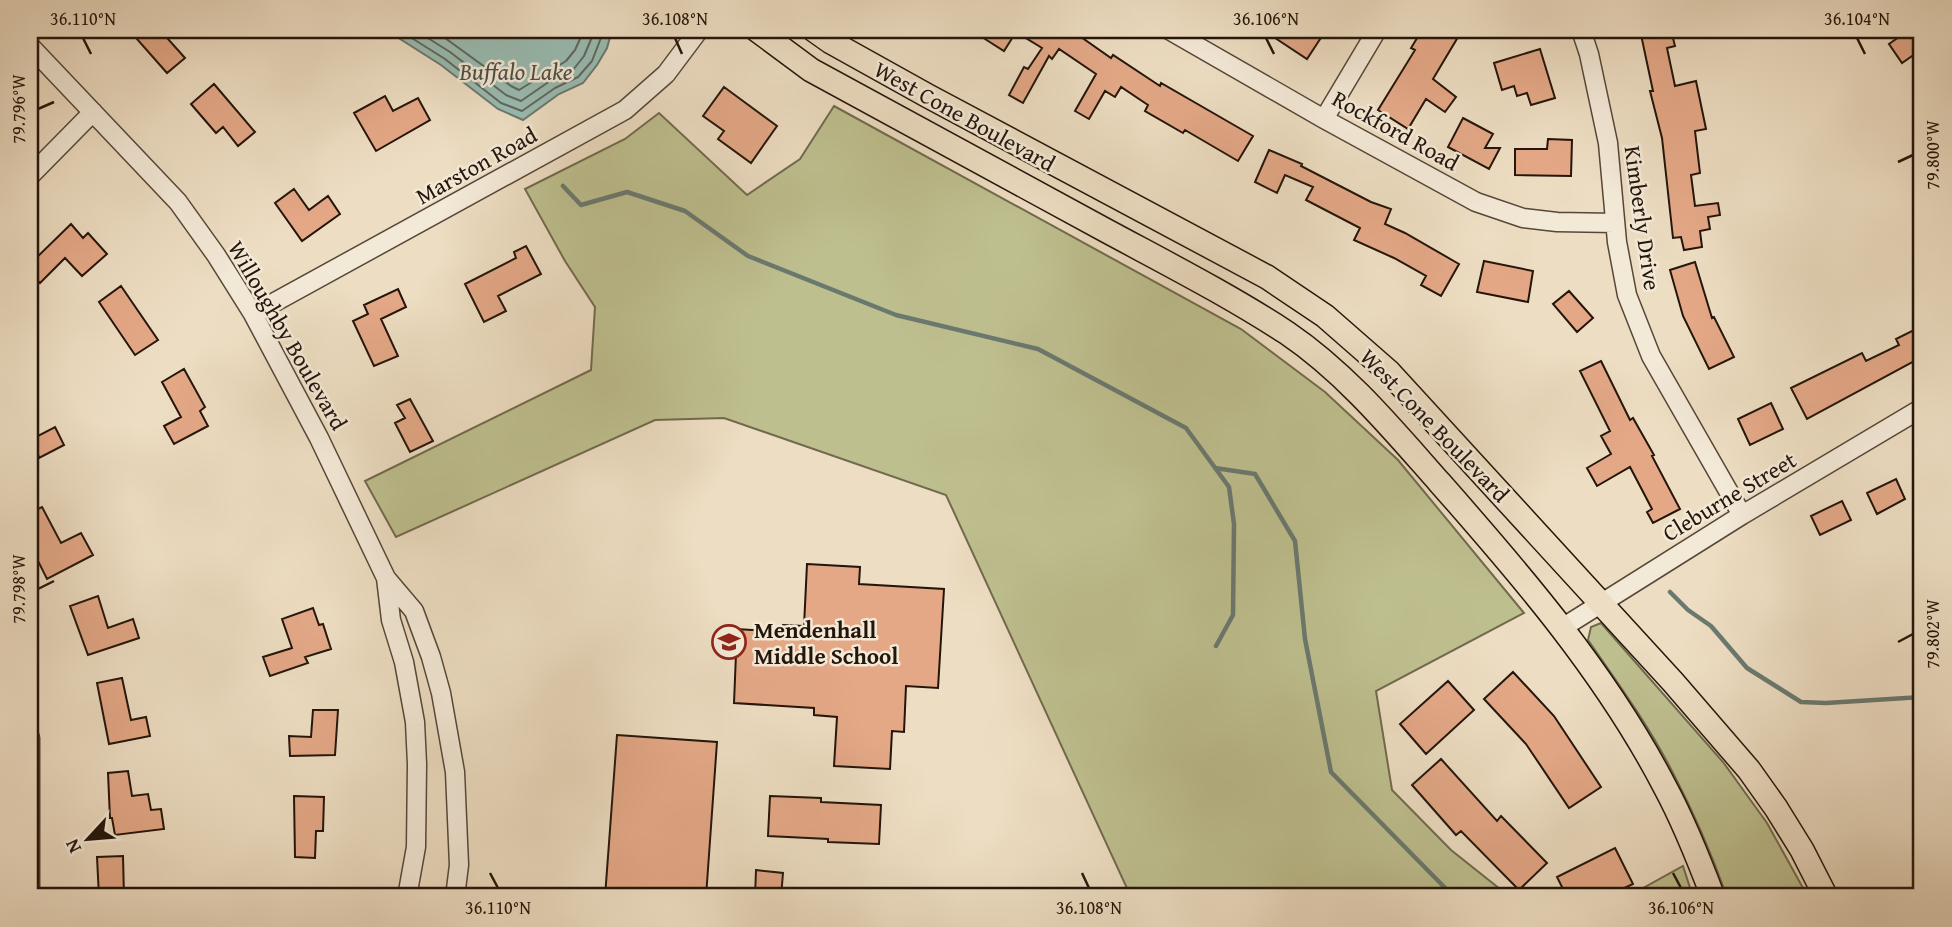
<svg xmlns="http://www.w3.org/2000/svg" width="1952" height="927" font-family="'Gentium Book Plus',serif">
<rect width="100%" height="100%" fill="#edddc2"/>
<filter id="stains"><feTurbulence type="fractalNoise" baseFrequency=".00286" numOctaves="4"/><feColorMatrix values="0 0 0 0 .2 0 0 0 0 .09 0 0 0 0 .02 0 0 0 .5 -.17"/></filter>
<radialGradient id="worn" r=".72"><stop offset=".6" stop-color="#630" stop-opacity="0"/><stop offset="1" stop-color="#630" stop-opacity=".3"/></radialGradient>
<path fill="#bebf8f" stroke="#716a4d" stroke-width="2" d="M834,106l407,223 84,63 73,68 126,153 -148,78 16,99 59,60 59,47h-338c-15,-5 -25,0 -41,0l-185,-402 -222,-77 -69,2 -259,117 -31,-56 226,-111 4,-63 -30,-46 -40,-72 100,-50 34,-26 88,82 53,-36z
M1601,623l122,139 44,61 41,74h-81c-15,-42 -33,-84 -54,-124 -24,-47 -55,-90 -85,-133l3,-13z
M1683,866l10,31h-66z"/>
<path fill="#99bcb2" stroke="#6a796f" stroke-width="2" d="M386,30h226l-5,18 -10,17 -14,18 -24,11 -36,26 -25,-11 -57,-44z"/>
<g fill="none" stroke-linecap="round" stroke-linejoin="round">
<path stroke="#5e685e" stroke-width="2" d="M399,30l46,29 56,44 21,8 33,-23 23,-11 14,-16 12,-31
M415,30l35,22 56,43 15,6 29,-20 23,-11 11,-14 11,-26
M434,30l77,56 8,4 47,-29 9,-11 9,-20"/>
<path stroke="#6a796f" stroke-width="4.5" d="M563,186l18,19 46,-13 58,19 63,45 148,59 142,34 148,79 43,59 5,37 -1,91 -17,31
M1215,468l40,6 40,67 10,98 26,133 123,125
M1670,592l18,18 23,16 36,42 54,34 25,1 96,-6"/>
</g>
<path fill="#e4a887" stroke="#24150b" stroke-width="2" d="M129,30h31l25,28 -18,15z
M991,30h80l40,28 2,-3 47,31 1,-3 92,53 -15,25 -53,-31 -2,3 -38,-22 3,-6 -27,-18 -6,10 -10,-6 -16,28 -14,-8 21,-37 -37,-25 -7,10 -3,-3 -26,47 -14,-8 15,-28 4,2 14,-21 -26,-16 -12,19 -19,-12z
M1263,30h63l-19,29z
M1422,30h24l12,7 -25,42 23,18 -11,15 -19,-13 -18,30 -30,-19 37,-60 -4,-2z
M1640,30h31l4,16 -8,2 8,38 21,-5 10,48 -11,2 5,42 -9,2 4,31 23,-3 2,12 -12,2 2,12 -10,2 2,16 -18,3 -3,-13 -8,1 -11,-100 -12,-47h3z
M1909,30l4,7 9,-6v18l-20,14 -13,-19z
M1540,49l15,49 -24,7 -4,-12 -10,3 -3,-10 -12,4 -8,-27z
M214,84l41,48 -17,14 -15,-19 -7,6 -25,-29z
M724,87l53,39 -26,37 -33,-24 6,-8 -21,-15z
M385,96l8,15 25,-13 12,22 -54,31 -22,-38z
M1463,118l30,16 -8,14h15l-11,21 -41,-22z
M1548,139l24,1 -1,36 -56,-1v-26h32z
M1269,150l33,14 -1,2 70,36 20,7 -6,15 20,9 54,31 -18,32 -20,-11 5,-9 -32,-18 -40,-18 6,-12 -54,-28 7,-13 -28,-12 -8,18 -22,-11z
M294,189l15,21 19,-14 12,18 -38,27 -27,-38z
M71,224l12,14 5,-5 19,21 -25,22 -17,-18 -25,25 -10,-10v-9z
M526,246l15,28 -43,22 8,15 -22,11 -19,-38 51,-26 -2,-6z
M1484,261l49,10 -5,31 -51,-10z
M1695,262l17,56 2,-1 20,40 -25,12 -26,-53 -13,-46z
M121,286l37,54 -23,15 -36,-53z
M398,289l8,18 -25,12 17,37 -24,10 -21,-45 15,-7 -4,-9z
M1569,291l24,27 -16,14 -24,-28z
M1922,326v31l-115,62 -16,-31 71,-35 4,8 33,-16 -3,-6z
M1601,361l29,59 3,-2 21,37 -2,1 28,53 -27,14 -6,-11 5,-3 -22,-42 -33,19 -10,-18 24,-14 -10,-18 9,-5 -30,-60z
M184,369l21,38 -5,4 8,15 -34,18 -10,-18 17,-9 -19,-35z
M410,399l23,42 -23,11 -15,-29 10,-5 -8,-13z
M1771,403l12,26 -33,16 -12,-26z
M55,427l9,18 -25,13 -1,-4 -8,5v-19z
M1896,479l9,20 -28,15 -10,-21z
M1842,501l9,19 -31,15 -9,-19z
M42,507l19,36 20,-10 12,22 -46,24 -17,-34v-32z
M807,564l53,3 -1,17 85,5 -6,99 -32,-2 -2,46 -12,-1 -2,38 -56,-3 3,-49 -23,-2v-7l-80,-5 3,-74 46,3v-7l21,1z
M98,596l10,32 25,-9 6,19 -51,17 -18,-49z
M313,608l6,17 4,-1 8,25 -26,8 3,6 -38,13 -7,-19 29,-9 -10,-29z
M1513,672l41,44 47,71 -32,21 -43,-64 -42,-45z
M122,678l9,42 15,-3 4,19 -41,8 -12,-61z
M1448,681l26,29 -48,44 -26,-30z
M313,710h25l-3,45 -45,1 -1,-20 22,1z
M617,735l100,7 -11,155h-101z
M1441,759l56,62 4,-5 46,47 -28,27 -58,-59 -5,4 -44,-50z
M128,771l4,25 16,-2 3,16 10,-1 3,20 -49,6 -3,-17h-2l-2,-45z
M294,796l30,1 -1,34h-7l-1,27 -20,-1z
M770,796l51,2v4l60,3 -2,39 -51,-2v-3l-60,-3z
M1615,848l18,36 -28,13h-38l-10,-20z
M123,856l1,41h-25l-2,-40z
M756,870l27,3 -2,24h-26z"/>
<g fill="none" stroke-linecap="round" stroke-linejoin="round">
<g stroke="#564739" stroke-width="21">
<path id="minor" d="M1169,30l155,89 152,83 47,16 34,4 58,1
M1581,30l8,24 19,89 9,99 10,53 24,61 91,159
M30,46l148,156 38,53 37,59 66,124 67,140 28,33 17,46 10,36 14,79 4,93 -4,32
M1324,119l53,-89
M30,176l63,-64
M253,314l372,-204 41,-36 33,-44
M386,578l5,42 13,42 11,60 2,42 -1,83 -9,50
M1562,628l180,-113 180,-107
M30,738v159"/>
</g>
<g stroke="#24150b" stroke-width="26">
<path id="major" d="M757,30l54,40c98,53 196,106 294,160 61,33 124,65 182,103 59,40 106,97 153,150 83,94 167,192 225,304 19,35 34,73 48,110
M814,30l17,12 97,54 339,181 58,39 64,56 284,310 76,88 27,38 26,42 24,47"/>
</g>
<use href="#minor" stroke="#f3e9d7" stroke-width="18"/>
<use href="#major" stroke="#edddc2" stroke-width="23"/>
</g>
<path fill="none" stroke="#24150b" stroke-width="2.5" d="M83,38l8,16M675,38l7,16M1266,38l8,16M1857,38l8,16M38,109l16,-7M1898,162l15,-7M38,589l16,-8M1898,642l15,-8M490,873l8,15M1082,873l7,15M1673,873l8,15"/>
<defs>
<g id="school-ring" transform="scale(1.75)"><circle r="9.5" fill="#f3e9d7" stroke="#8f2418" stroke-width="1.5"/><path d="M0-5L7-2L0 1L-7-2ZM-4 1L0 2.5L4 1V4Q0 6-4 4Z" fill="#8f2418"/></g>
</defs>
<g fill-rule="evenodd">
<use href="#school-ring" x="729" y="642"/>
</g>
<g text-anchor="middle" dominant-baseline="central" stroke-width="5" stroke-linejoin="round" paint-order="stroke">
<g font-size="23" fill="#24150b" stroke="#f3e9d7">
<text transform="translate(965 116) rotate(29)">West Cone Boulevard</text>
<text transform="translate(1396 130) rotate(29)">Rockford Road</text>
<text transform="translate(476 165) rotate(-29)">Marston Road</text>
<text transform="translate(1643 218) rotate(82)">Kimberly Drive</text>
<text transform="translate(288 335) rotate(60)">Willoughby Boulevard</text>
<text transform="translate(1435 425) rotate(46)">West Cone Boulevard</text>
<text transform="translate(1729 496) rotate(-31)">Cleburne Street</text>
</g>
<g font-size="23" font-weight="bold" fill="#24150b" stroke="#f3e9d7" text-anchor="start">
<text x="754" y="629">Mendenhall<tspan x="754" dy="26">Middle School</tspan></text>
</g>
<g font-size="24" font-style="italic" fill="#4d4f45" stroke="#f3e9d7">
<text x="516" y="71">Buffalo Lake</text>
</g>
</g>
<rect width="1952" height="927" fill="none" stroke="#edddc2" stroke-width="77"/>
<g transform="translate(88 839) rotate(244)" stroke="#f3e9d7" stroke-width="5" paint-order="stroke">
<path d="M0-5L12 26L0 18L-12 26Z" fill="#24150b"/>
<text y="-10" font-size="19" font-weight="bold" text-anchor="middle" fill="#24150b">N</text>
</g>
<rect x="38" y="38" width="1875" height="850" fill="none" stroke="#24150b" stroke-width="2.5"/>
<g font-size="18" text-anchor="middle" fill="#24150b">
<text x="83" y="25">36.110°N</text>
<text x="675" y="25">36.108°N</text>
<text x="1266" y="25">36.106°N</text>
<text x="1857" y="25">36.104°N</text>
<text transform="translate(19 109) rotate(-90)" y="6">79.796°W</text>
<text transform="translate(1933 155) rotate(-90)" y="6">79.800°W</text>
<text transform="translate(19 589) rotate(-90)" y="6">79.798°W</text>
<text transform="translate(1933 634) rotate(-90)" y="6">79.802°W</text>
<text x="498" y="914">36.110°N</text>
<text x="1089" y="914">36.108°N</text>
<text x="1681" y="914">36.106°N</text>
</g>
<rect width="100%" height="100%" filter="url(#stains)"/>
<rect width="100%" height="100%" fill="url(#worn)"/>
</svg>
